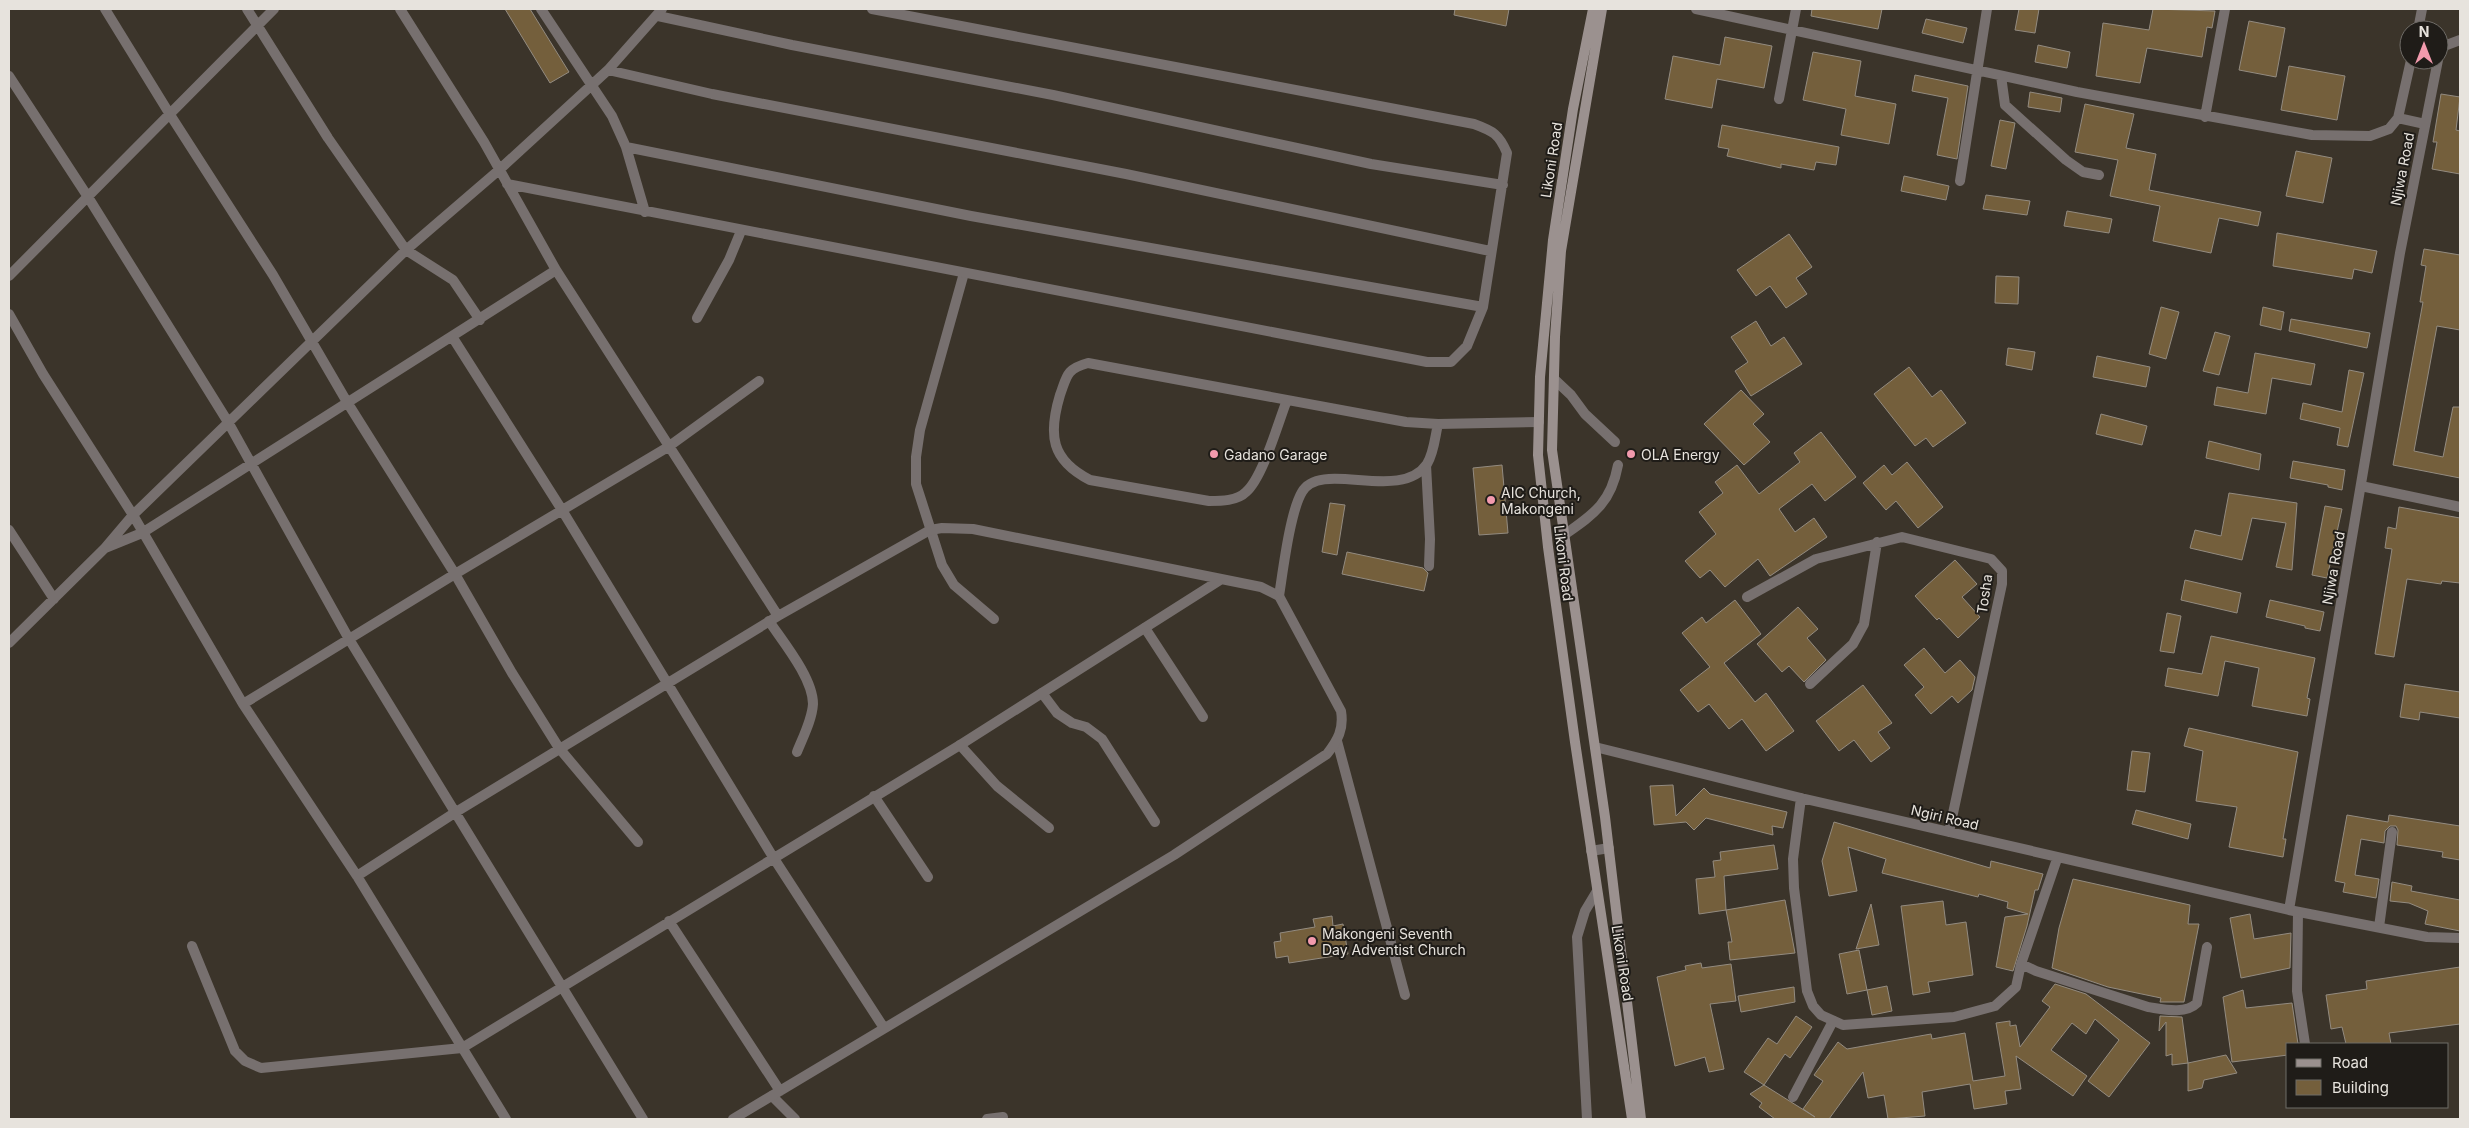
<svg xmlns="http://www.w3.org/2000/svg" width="2469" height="1128" font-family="Inter,sans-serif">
<rect width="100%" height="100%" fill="#3b342a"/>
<path fill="#745f3c" stroke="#938b80" d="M505,9h25l39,63 -19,11z
M1455,9h54l-3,17 -52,-11z
M1812,9h70l-4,20 -67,-13z
M2019,9h20l-4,24 -20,-3z
M2153,9l62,2 -3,17 -5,-1 -5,30 -55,-9 -7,35 -44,-7 7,-53 46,7z
M1926,19l41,9 -4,15 -41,-10z
M2249,21l36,7 -9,49 -37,-7z
M1725,37l47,9 -8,42 -47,-9 -5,29 -47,-9 8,-43 47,9z
M2038,45l32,7 -3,16 -32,-6z
M1813,52l48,9 -6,35 41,8 -7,40 -48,-9 5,-26 -43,-9z
M2289,66l56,10 -8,44 -56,-10z
M1915,75l53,11 -11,73 -20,-4 11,-57 -36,-7z
M2030,92l32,6 -2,14 -32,-5z
M2441,94l19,3 -4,33 4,1v43l-28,-5 5,-27h-4z
M2085,104l49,10 -8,34 30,6 -7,36 112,22 -3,14 -39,-8 -8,35 -58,-12 7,-35 -50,-10 8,-36 -43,-8z
M2000,120l15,3 -9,46 -15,-3z
M1722,125l117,22 -3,18 -20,-3 -2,8 -33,-6v4l-54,-12 2,-7 -11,-2z
M2296,151l36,7 -9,45 -37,-7z
M1904,176l45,10 -3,14 -45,-9z
M1986,195l44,6 -3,14 -44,-6z
M2067,211l45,8 -3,14 -45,-7z
M2277,233l100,18 -5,22 -18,-4 -2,10 -79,-13z
M1789,234l23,33 -16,11 11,16 -21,14 -16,-22 -14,10 -19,-26z
M2424,249l36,6v75l-23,-4 -23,125 29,6 10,-50h7v71l-67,-13 30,-163h-3l6,-36 -5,-1z
M1996,276l23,1 -1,27 -23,-1z
M2161,307l18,5 -13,47 -17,-5z
M2263,307l21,5 -3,18 -21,-5z
M2291,319l79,14 -3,15 -78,-17z
M1756,321l15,25 13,-9 18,27 -51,32 -16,-25 13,-9 -17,-25z
M2215,332l15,4 -11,39 -16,-4z
M2008,348l27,4 -3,18 -26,-5z
M2255,353l60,11 -4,21 -39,-7 -6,36 -52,-9 3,-18 31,6z
M2097,356l53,11 -4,20 -53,-10z
M1909,367l23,30 9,-7 25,33 -33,24 -7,-9 -11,8 -41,-52z
M2349,370l15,3 -16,74 -11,-2 3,-17 -40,-9 3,-16 39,9z
M1741,390l23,24 -11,10 17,18 -26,23 -40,-41z
M2101,414l46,12 -5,19 -46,-11z
M1821,432l35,45 -31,24 -13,-17 -33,25 16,23 19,-14 13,19 -57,39 -12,-17 -33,28 -15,-17 -10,8 -15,-17 31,-27 -17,-22 24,-19 -8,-11 22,-17 22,29 41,-32 -6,-9z
M2209,441l52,13 -2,16 -53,-12z
M2293,461l52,9 -3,20 -14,-3v-2l-38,-7z
M1907,462l36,45 -25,21 -22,-27 -10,9 -23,-27 21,-18 8,10z
M1502,465l6,68 -29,2 -6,-67z
M2229,493l68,10 -5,67 -16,-3 10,-44 -34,-5 -10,42 -52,-12 5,-18 26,6z
M1330,503l15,2 -8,50 -15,-3z
M2325,506l17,3 -15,69 -15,-3z
M2399,507l61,11v65l-18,-2 -1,3 -34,-5 -13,78 -19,-3 17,-105 -7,-1 3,-21 8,2z
M1347,552l76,16 5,5 -4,18 -82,-17z
M1955,560l22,24 -15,13 18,20 -22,21 -19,-20 -2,2 -22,-24z
M2185,580l56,13 -4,20 -56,-13z
M1735,600l26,34 -37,29 31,39 11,-9 28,38 -28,20 -24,-32 -13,10 -20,-25 -11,8 -18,-22 30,-23 -28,-34 20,-16 4,6z
M2270,600l54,12 -4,19 -15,-3v-2l-39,-9z
M1798,607l20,22 -11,9 19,22 -22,22 -15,-16 -7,6 -25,-28z
M2167,613l14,3 -7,37 -14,-2z
M2211,636l104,22 -8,40 3,1 -3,17 -55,-10 7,-38 -34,-7 -7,35 -53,-10 3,-18 34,6z
M1924,648l21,25 15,-13 15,17 -3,13 -14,13 -6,-7 -21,18 -16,-19 9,-8 -20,-22z
M2405,684l55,8v26l-40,-6 -1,8 -19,-3z
M1863,685l29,38 -14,9 12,16 -19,14 -17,-22 -15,11 -23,-30z
M2189,728l109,24 -15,87h3l-3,18 -54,-10 8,-40 -41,-6 7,-50 -19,-5z
M2132,751l18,2 -5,39 -18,-2z
M1673,785l3,31 28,-28 6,6 77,18 -4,16 -11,-2 1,9 -67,-17 -12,12 -8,-8 -32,3 -4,-39z
M2136,810l55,14 -3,15 -56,-15z
M2347,815l41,7 1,-7 71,11v34l-18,-3 1,-5 -46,-7 1,-15 -2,-4h-6l-5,5 -1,12 -23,-4 -6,36 24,4 -3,19 -33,-6 2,-9 -10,-2z
M1834,822l156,46 1,-7 52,13 -5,16h-3l-8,36 -14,45 -17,-4 9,-50 23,-3 -21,-6 1,-6 -29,-8 -1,3 -96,-24 4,-14 -38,-12 9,44 -28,5 -7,-35z
M1774,845l4,24 -54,7 2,34 -27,4 -3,-35 19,-2 -2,-16 8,-1 -1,-8z
M2073,879l117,26 -2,19h11l-15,78h-24l1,-4 -53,-11 -56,-19 7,-40z
M2392,882l20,4 -1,5 49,9v31l-35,-7 3,-13 -19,-8 -19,-2z
M1785,900l10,53 -65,7 -2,-18h4l-6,-32z
M1943,901l3,24 20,-3 7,53 -45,7 2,10 -17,3 -12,-89z
M1871,904l8,41 -23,4z
M2250,914l4,25 37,-6 -1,35 -49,10 -11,-60z
M1332,916l1,10 10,-2 5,30 -59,9 -1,-7 -12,2 -2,-16 7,-1 -1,-8 35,-6 -2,-8z
M1859,950l8,40 -20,4 -8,-40z
M1701,963l1,5 29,-4 5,37 -26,3 14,65 -15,3 -4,-15 -30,9 -18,-89 29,-7 -1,-4z
M2460,967v57l-71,9 2,11h-45l-4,-17 -11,2 -5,-34 41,-6 -1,-8z
M2055,984l31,10 64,49 -41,54 -21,-16 31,-41 -24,-21 -9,15 -14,-11 -21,27 36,26 -14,20 -57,-40 5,33 -16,2 2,13 -33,5 -4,-25 -48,8 3,24 -37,3 -4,-24 -16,3 -5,-26 -34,47h-54l-16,-12 3,-4 -12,-9 14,-9 51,32 -12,-8 20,-28 -9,-6 24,-33 9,7 84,-15 1,5 33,-6 8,48 32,-5 -9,-53 14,-2v5l6,-1 4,22 30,-40 -8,-6z
M1887,986l5,25 -20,4 -5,-25z
M1794,987l1,15 -54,10 -3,-16z
M2243,990l3,18 46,-5 6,41h-10v11l-56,7 -9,-65z
M1796,1016l16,11 -22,31 -5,-4 -21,31 -20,-13 24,-34 9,6z
M2160,1016l22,1 6,46 -16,2v-11l-6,2v-34l-7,9z
M2226,1055l11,18 -33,7 -2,8 -14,3v-28z"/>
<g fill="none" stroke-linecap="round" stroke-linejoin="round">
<path stroke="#77706f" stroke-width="10" d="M964,273l-44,157 -4,27v27l26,81 12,20 40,34
M697,318l32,-58 12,-29
M1554,379l17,16 14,19 30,28
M1287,400c-9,23 -24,77 -41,92 -9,9 -25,9 -37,9l-119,-21c-39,-20 -42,-45 -30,-85 7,-19 6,-26 28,-32l318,59 32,2 101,-2
M1426,465l4,74 -1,27
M1564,535c30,-21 47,-32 54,-70
M1279,596c4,-25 11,-84 23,-104 19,-33 98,11 125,-28 7,-11 8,-27 11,-40
M769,621c14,21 44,57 44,83 -1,16 -10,33 -16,48
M1145,628l58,89
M1042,693l15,20 15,10 14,4 16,12 53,83
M1337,741l68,254
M960,745l37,41 52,42
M559,748l79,94
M874,796l54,81
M1591,851l18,-3
M2298,912l-1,79 8,53
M2379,927l13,-95
M192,946l43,105 10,10 16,7 201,-20
M772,1096l23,23
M1793,1097l40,-76
M987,1119l16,-2
M1587,1119l-10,-182 8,-26 12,-20"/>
<path stroke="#77706f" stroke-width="10" d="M105,9l64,104 104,162 74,127 108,172 57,99 47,75
M247,9l81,129 78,112 47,30 27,40
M400,9l84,133 72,128 222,346
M541,9l71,107 14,31 19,65
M1696,9l381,83 235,43 58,1 19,-7 9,-11 13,-58
M658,16l134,29 261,50 318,69 132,21
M2418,30l4,-21
M2439,56l5,-10 16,-6
M608,70l104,24 414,80 364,77
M9,76l79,121 140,225 121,217 294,480
M2001,76l4,29 61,55 17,12 16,3
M1779,99l17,-90
M2205,117l20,-108
M2398,118l27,6
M626,147l345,69 512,91
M1960,181l27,-172
M507,184l920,178h24l16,-16 16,-39 24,-154c-8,-19 -14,-22 -33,-29l-602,-115
M9,276l265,-267
M9,314l34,60 90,141 110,189 114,172 149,243
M453,338l109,172 211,347 111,171
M2361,486l99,21
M9,530l45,69
M105,548l28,-33 273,-265 93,-80 109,-100 54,-61
M1747,597l69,-38 86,-22 89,22 11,12v13l-53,248
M9,643l96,-95 37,-15 414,-263
M1810,684l43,-40 11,-20 13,-82
M243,704l212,-130 213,-127 91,-66
M1595,747l206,51 488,112 138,27 33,1
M1801,798l-8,61 1,29 13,103 6,15 8,9 22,10 111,-8 41,-11 21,-19 5,-23 36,-105
M357,876l99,-64 322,-196 152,-86 12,-2 31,1 288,58 18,9 62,115c3,18 -3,29 -14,43l-153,101 -441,264
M2289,910l111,-657 38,-193
M669,921l111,170
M2021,964l15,7 112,36c14,2 37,8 49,-4l10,-56
M462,1048l498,-303 260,-165"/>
<path stroke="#9b918f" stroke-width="10" d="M1593,9l-20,100 -20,131 -13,137 -2,78 10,92 27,195 57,377
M1602,9l-41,242 -6,86 -3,113 53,367 36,302"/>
</g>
<g fill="#f29aad" stroke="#1f1c18" stroke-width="2">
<circle cx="1214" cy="454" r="5"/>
<circle cx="1631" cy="454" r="5"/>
<circle cx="1491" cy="500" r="5"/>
<circle cx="1312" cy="941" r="5"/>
</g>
<g text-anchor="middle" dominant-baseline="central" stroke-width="4" stroke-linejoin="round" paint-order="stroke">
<g font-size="14" fill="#e7e3dd" stroke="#1f1c18">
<text transform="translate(1551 160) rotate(-81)">Likoni Road</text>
<text transform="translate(2402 169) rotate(-79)">Njiwa Road</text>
<text transform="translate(1564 563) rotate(83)">Likoni Road</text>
<text transform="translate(2333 568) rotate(-80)">Njiwa Road</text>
<text transform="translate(1984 594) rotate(-82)">Tosha</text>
<text transform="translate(1945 817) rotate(13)">Ngiri Road</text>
<text transform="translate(1623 963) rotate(81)">Likoni Road</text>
</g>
<g font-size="14" fill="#e7e3dd" stroke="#1f1c18" text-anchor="start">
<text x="1224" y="454">Gadano Garage</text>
<text x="1641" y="454">OLA Energy</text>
<text x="1501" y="492">AIC Church,<tspan x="1501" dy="16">Makongeni</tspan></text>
<text x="1322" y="933">Makongeni Seventh<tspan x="1322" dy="16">Day Adventist Church</tspan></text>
</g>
</g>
<rect width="2469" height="1128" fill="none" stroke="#e7e3dd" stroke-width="20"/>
<rect x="2286" y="1043" width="162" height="65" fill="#1f1c18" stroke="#6f6c67"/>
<rect x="2296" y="1059" width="25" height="8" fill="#9b918f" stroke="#6f6c67"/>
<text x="2332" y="1068" font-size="15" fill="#e7e3dd">Road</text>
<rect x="2296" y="1080" width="25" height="15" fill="#745f3c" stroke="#6f6c67"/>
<text x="2332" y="1093" font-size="15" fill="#e7e3dd">Building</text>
<g transform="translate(2424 45)"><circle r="24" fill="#1f1c18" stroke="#6f6c67"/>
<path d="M0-4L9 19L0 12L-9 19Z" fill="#f29aad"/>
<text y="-8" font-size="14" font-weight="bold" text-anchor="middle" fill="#e7e3dd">N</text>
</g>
</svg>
